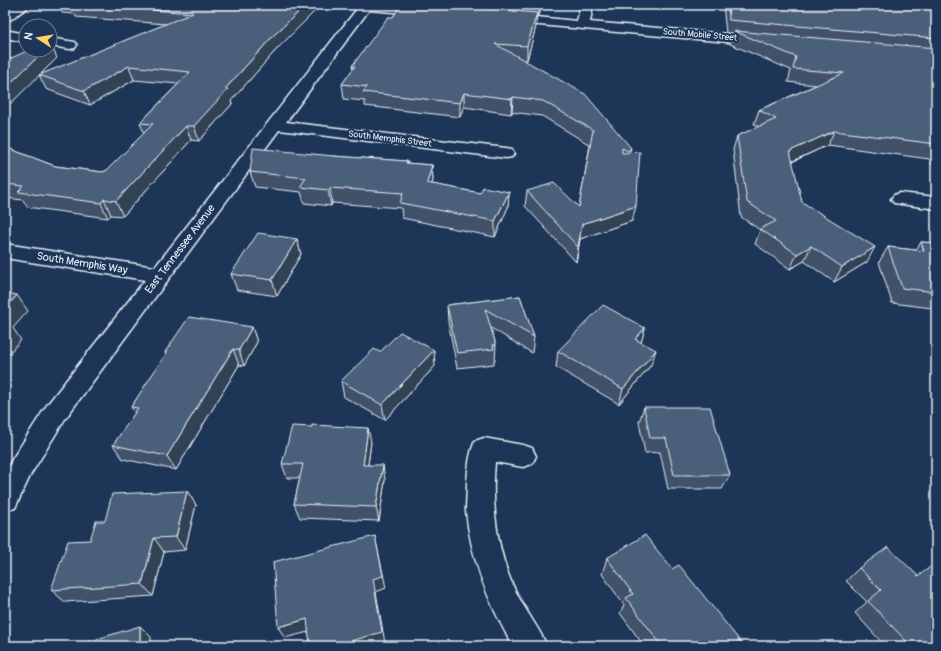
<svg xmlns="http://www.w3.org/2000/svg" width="941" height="651" font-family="Pangolin,sans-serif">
<rect width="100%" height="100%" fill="#1d3557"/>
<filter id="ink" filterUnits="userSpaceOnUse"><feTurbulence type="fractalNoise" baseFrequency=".025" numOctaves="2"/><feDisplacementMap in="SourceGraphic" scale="8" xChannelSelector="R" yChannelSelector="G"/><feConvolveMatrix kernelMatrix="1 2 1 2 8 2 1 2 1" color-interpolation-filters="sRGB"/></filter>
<g filter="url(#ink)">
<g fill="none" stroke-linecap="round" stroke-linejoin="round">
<g stroke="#e8f1f8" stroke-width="3">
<path id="minor" d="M16,5h15l-21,15 -5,1v-9z
M360,5h40l28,2 4,1 2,3 -2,3 -4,1 -59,-5 -83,112 220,26 6,1 2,4 -2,4 -6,1 -227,-28 -214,289 -34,55 -16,34 -10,3v-39l8,-14 34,-53 98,-125 -140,-22v-14l150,23z
M581,5h12l-3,17 171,15 5,1 2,3 -2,3 -5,1 -255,-23 -5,-1 -1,-3 1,-3 5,-1 71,7z
M5,30l21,4v8l-21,-4z
M50,38l25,4 2,3 -2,3 -5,1 -20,-3z
M900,193l36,4v12l-42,-6 -3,-4 3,-4z
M484,438l39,7 9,3 4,8 -4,8 -9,3 -28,-5c-4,44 2,94 23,134 9,17 21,32 29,50h-34c-24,-42 -42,-86 -47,-135 0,-9 1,-19 1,-28 1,-14 2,-29 8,-42z"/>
</g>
<use href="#minor" fill="#1d3557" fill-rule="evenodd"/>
</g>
<path fill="#3f5169" stroke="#e8f1f8" d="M58,5h262l-8,9 -35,35 -46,52 1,3 -33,37 -8,-1 -68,76 -12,-1 -3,3 -81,-11 -4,-7 -18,-2v-51l50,19 48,6 4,-2 37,-37 -4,-10 38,-39 -44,-4 -44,25 -44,-16 -7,-14 -34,34v-49h2l50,-2 -17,17 126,-51 -90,-7 -1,-3 -13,-1z
M401,5h141l-3,11h-3v10l-9,34h-3l107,88 -1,4 2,69 -52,18 -4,23 -51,-56 2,-15 52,16 11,-62 -48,-29 -30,-4 -1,2 -47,-7 -4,10 -95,-11v-5l-21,-2 -2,-15 11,-15 -1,-3 41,-49z
M723,5h213v161l-4,-1 -3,-6 -101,-14 -36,17 10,40 65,60 -33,20 -30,-21 -14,8 -35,-25 5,-14 -19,-13 -8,-67 4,-14 22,-9 -5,-3 5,-14 57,-25 -28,-3 3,-12 -61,-26 3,-11h-7z
M333,156l74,5v2l25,2 1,15 -1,4 48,9 29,-1 -1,15 -13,30 -93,-19 -1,-10 -69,-5 -1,3 -27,-3 -3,-11 -46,-5 -5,-15z
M297,239l4,15 -24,42 -40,-6 -6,-16z
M921,242l15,1v59l-4,6 -40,-5 -13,-41 9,-15 28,3z
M520,296l14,41 -2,16 -41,-25 5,17 -1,15h-1v4l-37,4 -9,-47 -1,-16z
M252,327l5,15 -13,24 -5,-1 -63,105 -53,-11 -10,-14 22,-32 -4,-6 35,-52 -1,-3z
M645,328l-4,14 10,23 -32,39 -63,-37 2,-16z
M380,352l55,14 -50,54 -41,-23 -3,-16z
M644,407l86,68 -8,14h-54l-8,-37 -15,1 -6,-31z
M371,442l-3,23 17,15 -6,41 -79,-3 -6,-14 6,-26h-13l-5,-14z
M187,491l9,14 -11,45 -21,2 -11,44 -88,6 -14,-12 54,-69z
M607,558l65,11 72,77h-100l-24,-33 4,-8 -22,-31z
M859,568l77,78h-51l-30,-33 12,-11 -21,-21z"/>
<path fill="#334255" stroke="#e8f1f8" d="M306,5h14l-8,9 -35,35 -46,52 1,3 -33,37 -5,-15 31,-37 49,-54z
M539,5h3l-3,11z
M537,13l-1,13 -9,34v-14z
M51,44l6,14 -52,51v-21l40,-38h5v-4z
M129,66l5,14 -44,25 -6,-14z
M464,93v14l-4,10v-14z
M513,97l-1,15 -1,2 1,-15z
M186,126l5,14 -68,76 -7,-15z
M834,131l-6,14 -44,20 6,-14z
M432,165l1,15 -5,19 -1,-16z
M330,188l2,15 -1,3 -3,-16z
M509,192l-1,15 -13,30v-16z
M104,199l7,16 -3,3 -7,-15z
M636,206l-4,15 -52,18 -4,23 6,-38z
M297,239l4,15 -24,42 -5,-16z
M811,246l-7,15 -14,8 7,-15z
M875,247l-8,15 -33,20 8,-15z
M17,295l11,16 -15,17 8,12 -16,18v-49z
M252,327l5,15 -13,24 -5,-16z
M645,328l-4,15 -6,-4z
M233,349l6,16 -63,105 -9,-14z
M434,350l1,16 -50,54 -3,-15z
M656,350l-5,15 -32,39 4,-15z
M368,428l3,14 -5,37 -3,-14z
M383,465l2,15 -6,41 -3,-14z
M187,491l9,14 -11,45 -9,-13z
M375,536l11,52 -10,4 9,51 -9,3h-42l39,-67z
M154,538l10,14 -11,44 -11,-12z
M307,619l5,12 -27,7 -7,-11z
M140,626l11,11v9h-11z"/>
<path fill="#495e7a" stroke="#e8f1f8" d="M82,5h224l-32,30 -49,54h3l-34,37h-8l-70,75 -12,-2 -3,4 -83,-11 6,-6 -19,-2v-37l50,19 48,6 4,-2 46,-46 -13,-1 50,-51 -61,-6 -45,25 -45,-16 154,-62z
M401,5h42l94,8 -10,33 -32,-2 90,50 46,54 -3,3 -6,-3v5l18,-1 -4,54 -54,18 -4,23 -51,-56 27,-8 25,24 14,-77 -50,-29 -30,-4 -1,2 -48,-6 -4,10 -97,-11 4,-5 -25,-3 13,-18h-3l36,-49h5z
M728,5h208v33l-207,-18z
M734,31l202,17v96l-102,-13 -44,20 12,51 73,45 -33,20 -31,-21 -14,8 -37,-25 16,-8 -29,-19 -10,-66 39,-17 -17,-9 85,-37 -51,-4 3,-12z
M29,50h16l-40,38v-28h2z
M253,148l80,8 74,5 -1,2 26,2 -5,18 53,10 3,-6 26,5 -14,29 -95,-18 3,-10 -73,-5 -2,2 -28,-3 6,-9 -56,-6z
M258,233l39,6 -25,41 -41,-6z
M921,242l15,1v49l-34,-4 -14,-41 36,4z
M5,293l12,2 -12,14z
M520,296l14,41 -49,-28 11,36h-3l1,4 -37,4 -10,-48z
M603,305l42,23 -10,11 21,11 -33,39 -65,-38z
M189,317l63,10 -13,23 -6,-1 -66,107 -54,-11 25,-37 -7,-1 36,-55h-2z
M5,323l5,1 -5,5z
M400,332l34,18 -52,55 -41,-24 33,-32 6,3z
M644,407h66l20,68h-56l-8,-37h-16z
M312,425l56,3 -5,37h20l-7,42 -82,-3 9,-40h-21l10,-38 20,1z
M187,491l-11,46 -22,1 -12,46 -91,6 17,-49 22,-1 6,-19h9l7,-27z
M645,535l27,34 7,-4 65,81h-82l-36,-48 7,-4 -26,-36z
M375,536l8,40 -10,3 9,53 -48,14h-24l-3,-27 -29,8 -5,-65z
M888,547l30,29 18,-13v83h-25l-43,-45 13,-11 -22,-22z
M140,626v20h-66z
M766,642l4,4h-9z"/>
</g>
<g text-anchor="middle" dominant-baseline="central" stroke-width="4" stroke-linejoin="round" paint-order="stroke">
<g font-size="9" fill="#e8f1f8" stroke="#1d3557">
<text transform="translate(700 35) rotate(5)">South Mobile Street</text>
<text transform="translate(390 139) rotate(7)">South Memphis Street</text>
</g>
<g font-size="11" fill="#e8f1f8" stroke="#1d3557">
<text transform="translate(180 249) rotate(-53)">East Tennessee Avenue</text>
<text transform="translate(82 263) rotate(9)">South Memphis Way</text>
</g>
</g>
<rect width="941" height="651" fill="none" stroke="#1d3557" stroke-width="20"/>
<rect x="10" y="10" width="921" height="631" fill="none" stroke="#e8f1f8" stroke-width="1.5" filter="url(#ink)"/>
<g transform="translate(38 38) rotate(282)"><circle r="19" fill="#1d3557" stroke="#6e8097"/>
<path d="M0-3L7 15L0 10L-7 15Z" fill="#ffd166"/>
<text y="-6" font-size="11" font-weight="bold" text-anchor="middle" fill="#e8f1f8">N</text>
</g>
</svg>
